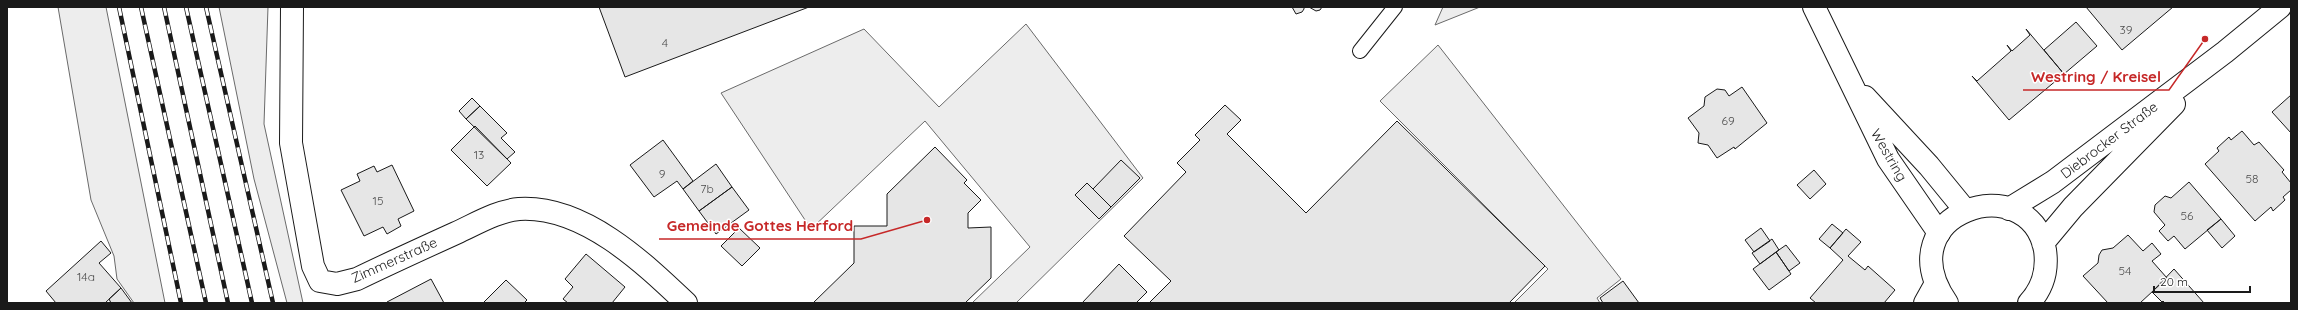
<svg xmlns="http://www.w3.org/2000/svg" width="2298" height="310" font-family="Quicksand,sans-serif">
<rect width="100%" height="100%" fill="#fff"/>
<path fill="#ededed" stroke="#6a6a6a" d="M58,7h48l59,296h-31l-17,-24 -3,-23 -23,-56z
M219,7h49l-4,117 39,179h-16l-33,-124z
M1443,7h37l-45,18z
M1026,24l117,154 -127,125h-44l58,-56 -105,-126 -114,108 -90,-136 143,-64 75,78z
M1438,45l183,234 -24,19 3,5h-86l34,-34 -168,-168z"/>
<path fill="#e6e6e6" stroke="#1a1a1a" d="M599,7h210l-184,70z
M1292,7h12v2l-2,3 -6,2z
M1309,7h13l-2,3 -4,1z
M2086,7h87l-51,43z
M2076,22l21,24 -33,28 -20,-24z
M2026,29l38,45 -55,46 -37,-44 5,5 34,-30 -4,-6 5,6 18,-16z
M1742,87l25,36 -32,26 -1,-2 -17,11 -9,-13 -10,-2 1,-10 -11,-15 16,-12 1,-9 12,-8 8,1 4,6z
M2291,95v38l-19,-21z
M472,98l8,8 -14,13 -7,-8z
M1225,105l16,15 -14,14 79,79 91,-92 148,145 -36,37h-360l22,-22 -47,-45 62,-64 -9,-9 23,-23 -5,-5z
M480,106l27,27 -6,5 14,14 -8,7 -41,-40z
M475,126l36,37 -24,23 -36,-36z
M2242,131l12,14 5,-3 25,28 -2,2 9,11v7l-8,7 2,3 -12,11 -2,-4 -16,14 -50,-57 14,-13 -2,-3 12,-11 2,3z
M663,140l30,41 -10,8 -6,-8 -23,16 -24,-32z
M935,147l32,33 -3,3 17,17 -13,13v15l23,-1v51l-26,25h-152l41,-40v-37h33v-32z
M1121,160l19,18 -29,29 -18,-18z
M716,164l16,23 -33,24 -16,-22z
M392,165l22,46 -16,8 3,7 -14,8 -4,-7 -19,9 -23,-46 19,-9 -3,-7 17,-8 3,6z
M1814,170l12,14 -16,15 -13,-14z
M2189,182l32,37 -36,30 -11,-13 -6,5 -9,-10 6,-6 -11,-13 1,-7 10,-9 6,2z
M1087,183l24,24 -12,12 -24,-24z
M732,187l17,23 -33,24 -17,-23z
M2221,219l14,17 -13,12 -15,-18z
M1832,224l11,9 -13,15 -11,-9z
M739,228l21,20 -18,18 -21,-20z
M1761,228l9,13 -16,11 -9,-12z
M1846,229l15,13 -13,14 17,14 3,-4 27,24 -11,13h-68l-6,-5 33,-38 -13,-12z
M2128,235l15,16 9,-8 9,11 -9,7 15,17 -27,25h-32l-25,-27 15,-13 1,-8 3,-5 11,-2z
M1772,239l7,11 -19,14 -8,-11z
M101,241l10,12 -12,10 22,25 -16,15h-49l-10,-12z
M1786,245l14,18 -11,8 -13,-19z
M1776,252l15,22 -22,16 -16,-21z
M586,254l39,33 -13,16h-44l-5,-4 10,-12 -8,-8z
M1119,264l28,28 -11,11h-54z
M2174,269l30,34h-39l-2,-2 -1,1 -10,-10z
M431,279l13,24h-57v-1z
M506,280l21,20 -3,3h-41z
M1623,281l16,22h-36l-3,-5z
M121,288l11,15h-21l-2,-4z"/>
<g fill="none" stroke-linecap="round" stroke-linejoin="round">
<g stroke="#1a1a1a" stroke-width="16">
<path id="service" d="M1360,51l35,-44"/>
</g>
<g stroke="#1a1a1a" stroke-width="24">
<path id="minor" d="M292,7l-1,136 22,123 7,15 17,3 20,-5c33,-16 66,-31 99,-46 20,-9 41,-22 63,-24 64,-4 124,53 167,94"/>
</g>
<g stroke="#1a1a1a" stroke-width="24">
<path id="tertiary" d="M1814,7l74,152 51,74
M1865,97l64,69 36,44"/>
</g>
<g stroke="#1a1a1a" stroke-width="24">
<path id="secondary" d="M2009,209l44,-27 172,-130 55,-45
M2043,243l30,-36 101,-103
M1925,303l10,-18
M1947,303c-63,-91 82,-137 98,-53 3,21 -2,38 -16,53"/>
</g>
<use href="#service" stroke="#fff" stroke-width="14"/>
<use href="#minor" stroke="#fff" stroke-width="22"/>
<use href="#tertiary" stroke="#fff" stroke-width="22"/>
<use href="#secondary" stroke="#fff" stroke-width="22"/>
<g stroke="#1a1a1a" stroke-width="4.5">
<path id="rail" d="M119,7l62,296
M141,7l65,296
M164,7l64,296
M186,7l66,296
M206,7l67,296"/>
</g>
<use href="#rail" stroke="#fff" stroke-width="3" stroke-dasharray="9" stroke-linecap="butt"/>
</g>
<g text-anchor="middle" dominant-baseline="central" stroke-width="3" stroke-linejoin="round" paint-order="stroke">
<g font-size="12" fill="#4d4d4d">
<text x="2126" y="29">39</text>
<text x="665" y="42">4</text>
<text x="1728" y="120">69</text>
<text x="479" y="154">13</text>
<text x="662" y="173">9</text>
<text x="2252" y="178">58</text>
<text x="707" y="188">7b</text>
<text x="378" y="200">15</text>
<text x="2187" y="215">56</text>
<text x="2125" y="270">54</text>
<text x="86" y="276">14a</text>
</g>
<g font-size="14" fill="#1a1a1a" stroke="#fff">
<text transform="translate(2109 140) rotate(-37)">Diebrocker Straße</text>
<text transform="translate(1889 155) rotate(60)">Westring</text>
<text transform="translate(394 260) rotate(-24)">Zimmerstraße</text>
</g>
</g>
<path fill="none" stroke="#c62828" stroke-width="1.5" d="M2205 39L2169 90H2023M927 220L861 239H659"/>
<g fill="#c62828" stroke="#fff" stroke-width="1.5">
<circle cx="2205" cy="39" r="4"/>
<circle cx="927" cy="220" r="4"/>
</g>
<g font-size="15" text-anchor="middle" font-weight="bold" fill="#c62828" stroke="#fff" stroke-width="3" stroke-linejoin="round" paint-order="stroke">
<text x="2096" y="82">Westring / Kreisel</text>
<text x="760" y="231">Gemeinde Gottes Herford</text>
</g>
<rect width="2298" height="310" fill="none" stroke="#1a1a1a" stroke-width="16"/>
<path d="M2154 286v6h96v-6" fill="none" stroke="#1a1a1a" stroke-width="2"/>
<text x="2160" y="286" font-size="12" fill="#1a1a1a" stroke="#ffffff" stroke-width="3" paint-order="stroke">20 m</text>
</svg>
